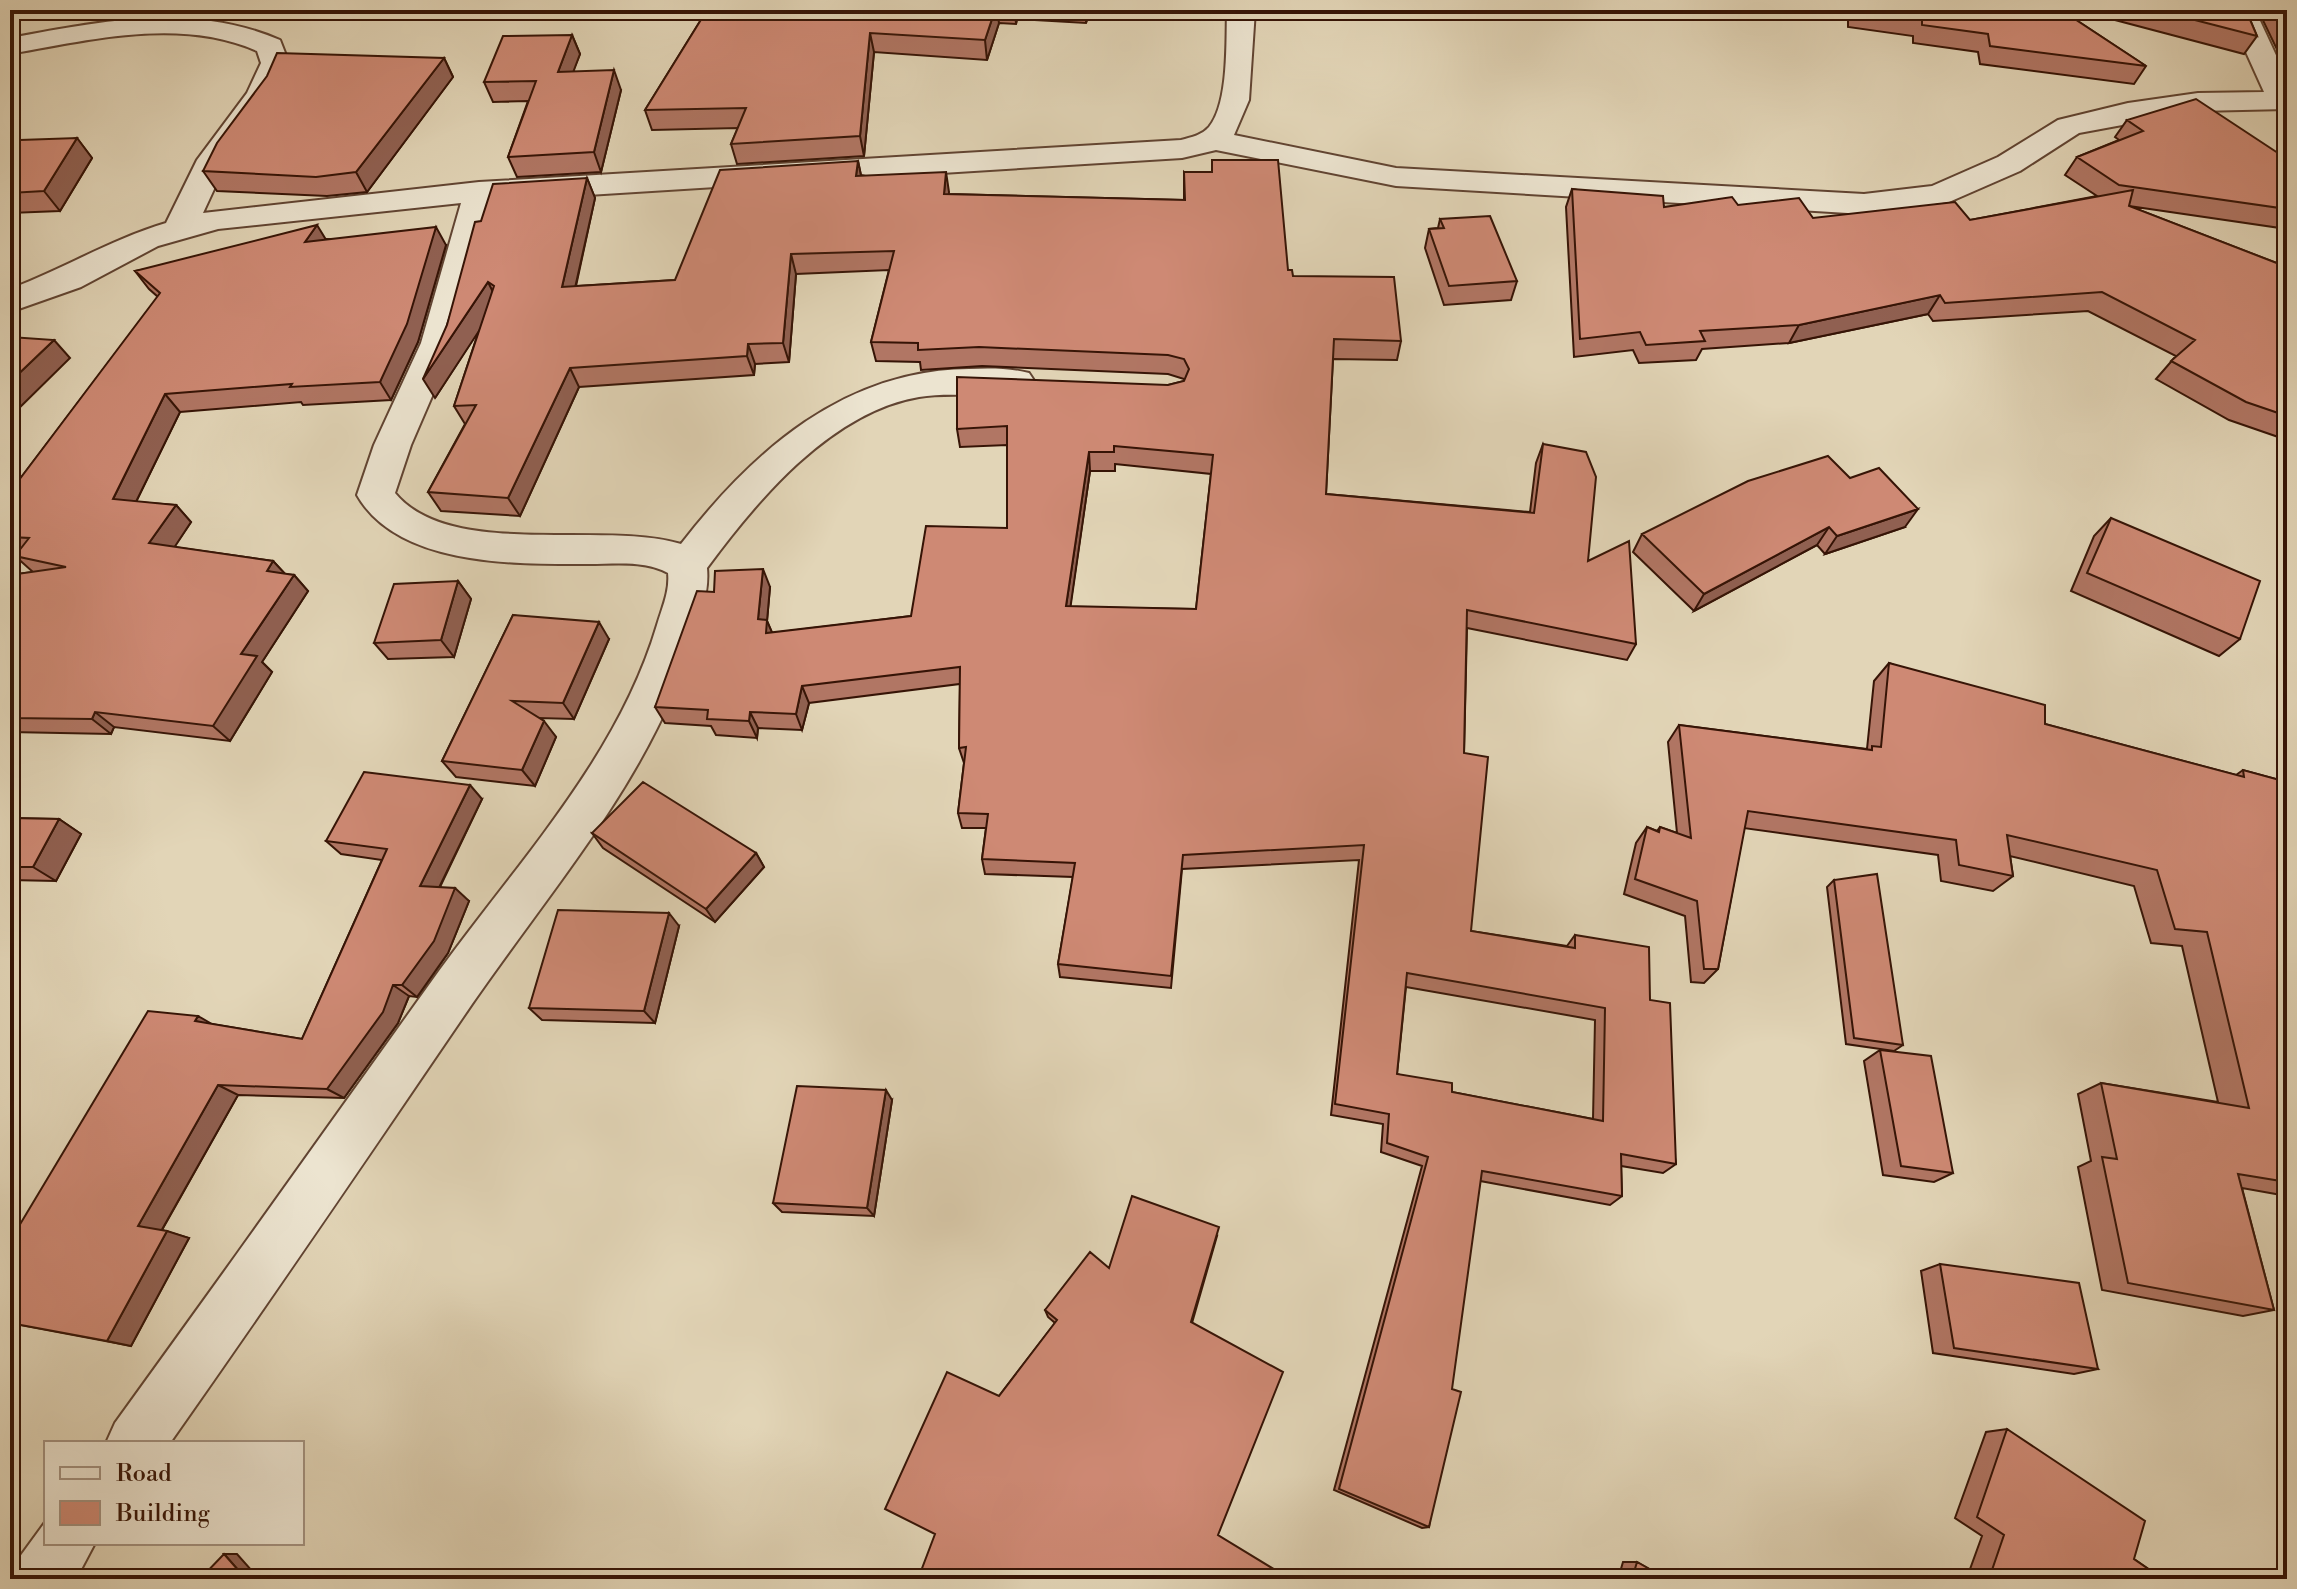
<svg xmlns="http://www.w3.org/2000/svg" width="2297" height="1589" font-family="'Libre Bodoni',serif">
<rect width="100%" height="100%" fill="#e2d5b7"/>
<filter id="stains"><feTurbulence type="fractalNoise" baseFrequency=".0025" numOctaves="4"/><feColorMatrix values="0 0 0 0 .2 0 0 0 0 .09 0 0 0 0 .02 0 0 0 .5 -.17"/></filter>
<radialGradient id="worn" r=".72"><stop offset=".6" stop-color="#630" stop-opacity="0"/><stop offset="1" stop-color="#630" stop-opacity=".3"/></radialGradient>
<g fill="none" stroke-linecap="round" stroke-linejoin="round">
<g stroke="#614432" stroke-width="4">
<path id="minor" d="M1227,10h28l-6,90 -15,35 162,33 468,26 68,-8 66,-29 60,-37 70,-17 70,-10 66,-1 -37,-82h28l32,69v30l-89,2 -119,22 -59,38 -71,31 -85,12 -468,-28 -180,-36 -34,8 -689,43 -38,142 -44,102 -16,48c55,67 209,27 286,51 72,-93 163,-174 288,-175 20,-1 41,-1 60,4l6,9 -6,9c-34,9 -74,0 -110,6 -88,15 -162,103 -212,171 2,21 -4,38 -10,58 -39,143 -143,259 -225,378 -100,147 -200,294 -302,439h-64l9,-20c109,-150 216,-301 324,-452 79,-109 179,-214 218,-346 5,-17 13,-34 11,-52 -23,-13 -53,-9 -79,-9 -73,0 -191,3 -232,-69l17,-50 47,-102 40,-140 -243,26 -60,17 -77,41 -71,25v-23c53,-20 102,-50 156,-66l31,-63 50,-67 14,-30 -4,-12c-77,-34 -167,-11 -247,3v-16c91,-17 182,-36 270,2l9,23 -13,31 -49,67 -24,52 276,-31 702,-42c11,-3 21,-5 28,-13 20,-24 17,-87 18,-117z
M46,1521v22h49l-19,36h-66l9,-21z"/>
</g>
<use href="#minor" fill="#ece4d0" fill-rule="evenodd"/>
</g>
<path fill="#b17664" stroke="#361406" stroke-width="2" fill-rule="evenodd" d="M707,10h383l-4,13 -69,-4 -1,5 -17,-1 -12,37 -113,-8 -10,104 -127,8 -6,-20 7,-16 -86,2 -7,-20z
M1848,10h213l85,56 -12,18 -154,-20 -2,-12 -65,-9v-7l-65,-9z
M2077,10h169l11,26 -13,18z
M2258,10h29v55l-3,-1z
M572,35l8,19 -7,17 48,19 -20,82 -84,5 -9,-20 20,-56 -35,1 -9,-20z
M444,58l9,19 -86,115 -40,4 -110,-5 -14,-20z
M2127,120l160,39v70l-158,-23 158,61v173l-58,-20 -73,-41 20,-23 -88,-45 -155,10 -5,-7 -139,29 -87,6 -6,11 -57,3 -6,-13 -59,7 -8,-150 6,-18 92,18 74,-2 75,13 157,2 127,-24 -32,-21 12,-18 42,-17 -4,-3z
M77,138l15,20 -32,53 -50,2v-58z
M858,161l3,14 88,19 235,6v-28l109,104 108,65 -4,19 -64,-1 -7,135 204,18 6,-49 7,-19 45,117 48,83 -9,16 -160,-32 -3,125 7,178 96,15 8,-11 75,65 26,164 -13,9 -42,-7 1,30 -12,9 -130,-24 -51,346 -7,1 -88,-38 88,-324 -41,-14 2,-28 -52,-9 28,-255 -177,9 -11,119 -111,-11 -2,-13 15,-87 -88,-3 -3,-15 4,-31h-24l-4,-15 6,-50 -5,-15 1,-64 -151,19 -7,27 -44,-2 -1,10 -41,-3 -5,-9 -46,-3 -10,-16 59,-115 56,-5 -3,34 5,12 139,-17 96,-88v-83l-47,2 -3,-18 211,-44 16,-4v-2l-16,-5 -186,-8 -61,4 -1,-8 -44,-1 -5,-19 18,-72 -93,4 -7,88 -34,2 -1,11 -175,12 -59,129 -79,-5 -13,-19 37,-68 -11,-18 25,-76 -44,68 12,-73 34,-104 106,-43 8,20 -19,88 99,-6zM1115,464l96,10 -15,135 -126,-2 20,-136h25zM1406,987l189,33 -2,99 -141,-27 -55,-18z
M1440,219l77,62 -6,19 -67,5 -19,-57 4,-19 9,-1z
M326,239l120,6 -28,97 -27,58 -88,5 -2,-3 -121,10 -44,90 40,3 15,17 -17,25 99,14 12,13 9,1 14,16 -46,71 10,10 -42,69 -116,-14 -3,7 -101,-2v-157l23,-3 -18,-16 3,-3 -8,-1v-60l148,-195 -9,-8 -14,-18z
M1850,478l55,49 -80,27 -8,-9 -123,66 -61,-59 9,-18z
M2111,518l129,121 -21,17 -148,-65 23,-55z
M458,581l13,18 -17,58 -66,2 -14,-16z
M513,615l96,24 -35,80 -35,-1 17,19 -21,49 -79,-9 -14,-16z
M1889,663l156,61 191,51 7,-5 44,12v414l-45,-8 32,122 -31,6 -141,-26 -24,-123 13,-6 -13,-67 23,-11 117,19 -36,-156 -31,-3 -17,-57 -124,-30 3,20 -20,15 -52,-10 -3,-26 -194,-27 -26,141 -14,14 -13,-1 -6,-66 -61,-22 12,-51 11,-16 10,4 3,-4 17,6 -9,-91 11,-17 188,24 7,-68z
M482,799l-42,88 29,14 -21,52 -31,44 -8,-1 -11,27 -54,75 -106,-3 -76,135 27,8 -58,108 -121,-23 202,-299 90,15 80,-179 -41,-6 -15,-13z
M10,818l49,1 22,15 -25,47 -46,-1z
M592,833l164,20 8,14 -49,55 -112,-74z
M1834,880l69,165 -9,6 -48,-7 -19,-157z
M679,926l-24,97 -113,-3 -13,-12z
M1880,1050l73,123 -19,9 -51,-7 -19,-114z
M892,1100l-18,116 -92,-4 -9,-9z
M1217,1236l-25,87 26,212 -300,44 81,-183 56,-73 -7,-6 -3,-7 64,-42z
M1940,1264l158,105 -24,5 -141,-21 -12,-82z
M2007,1429l127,130 29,20h-185l-9,-7 13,-36 -27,-18 31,-86z
M1623,1562h14l30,17h-49z"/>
<path fill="#906051" stroke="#361406" stroke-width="2" d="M995,10h2l2,13 -12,37 -2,-20z
M1015,10h1l1,9 -1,5z
M1086,10h4l-4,13z
M870,33l4,19 -10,104 -4,-20z
M572,35l8,19 -14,37 -8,-19z
M444,58l9,19 -86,115 -11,-20z
M614,70l7,20 -20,82 -7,-20z
M77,138l15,20 -32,53 -16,-20z
M858,161l4,20 -6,-5z
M946,172l3,20 -2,21 -3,-19z
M587,178l8,20 -24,108 -9,-19z
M317,225l11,18 -23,-1z
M436,227l10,18 -28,97 -27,58 -11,-18z
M791,254l5,20 -7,88 -6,-19z
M488,282l10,20 -63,96 -12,-19z
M1940,295l-12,19 -139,29 10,-18z
M54,340l16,18 -60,59v-35z
M748,344l7,20 -1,11 -7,-19z
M570,368l9,19 -59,129 -12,-18z
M165,394l15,18 -51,104 -16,-17z
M1089,452l1,19 -22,153 -2,-18z
M176,505l15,17 -25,38 -17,-17z
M1918,509l-13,18 -80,27 12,-18z
M1829,527l-12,18 -123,66 10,-17z
M273,561l15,16 -21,-6z
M763,569l7,18 -3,34 7,16 -1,13 -15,-31z
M294,575l14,16 -46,71 10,10 -42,69 -17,-15 28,-72z
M458,581l13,18 -17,58 -13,-17z
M599,622l10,17 -35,80 -11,-16z
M802,686l7,17 -7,27 -6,-16z
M95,712l19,15 -3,7 -19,-15z
M750,712l8,16 -1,10 -8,-17z
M544,721l12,16 -21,49 -13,-16z
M470,785l12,14 -48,99 -14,-12z
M59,819l22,15 -25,47 -23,-14z
M756,853l8,14 -49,55 -9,-13z
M455,888l14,13 -21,52 -31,44 -15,-12z
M669,913l10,13 -24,97 -11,-12z
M393,985l16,11 -11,27 -54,75 -17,-9z
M198,1016l19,11 -22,-6z
M218,1085l20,10 -78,138 -22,-7z
M886,1090l6,10 -18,116 -7,-8z
M167,1231l22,7 -58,108 -24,-5z
M224,1554h13l22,25h-13z"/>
<path fill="#ce8974" stroke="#361406" stroke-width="2" fill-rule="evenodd" d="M707,10h288l-10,30 -115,-7 -10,103 -129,8 15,-36 -101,2z
M1862,10h199l85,56 -156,-20 -2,-12 -66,-9v-7z
M2156,10h90l11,26z
M2280,10h7v15z
M572,35l-14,37 56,-2 -20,82 -86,5 28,-76 -52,1 19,-46z
M277,53l167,5 -88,114 -40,5 -113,-6 14,-28 50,-67z
M2196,99l91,60v50l-168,-24 -42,-28 66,-26 -16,-11z
M77,138l-33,53 -34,2v-38l10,-15z
M1212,160h66l10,110h4l1,6 101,1 7,64 -67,-2 -8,155 208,19 9,-69 43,8 10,25 -8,84 41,-20 7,103 -169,-34 -3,143 24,4 -17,174 104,17v-13l74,12 1,53 20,3 6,161 -55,-10 1,42 -140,-25 -30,218 9,3 -32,135 -90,-38 89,-332 -41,-14 2,-29 -54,-10 29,-259 -181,10 -12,121 -113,-12 17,-101 -93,-4 6,-45 -30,-1 8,-66 -7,1 1,-81 -158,19 -6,28 -46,-2 -1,9 -42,-2 1,-9 -53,-3 42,-116 17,1 1,-21 48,-2 -5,50 9,1 -1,13 145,-17 15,-90 81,2v-102l-50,3v-52l211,8 16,-4 5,-12 -5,-10 -16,-4 -189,-8 -61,3v-7l-47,-1 23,-91 -103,3 -8,89 -35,1 -1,12 -177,12 -62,130 -80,-6 48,-87 -22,1 40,-120 -6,-4 -65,97 24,-54 28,-103 6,-1 12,-37 94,-6 -25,109 113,-7 45,-110 138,-9 -2,15 90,-4 -2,22 241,6 -1,-28h28zM1114,446l99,9 -17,154 -130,-3 23,-154h25zM1407,973l198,35 -2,113 -151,-29v-9l-55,-9z
M1572,189l91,7 1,11 68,-10 6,8 61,-7 14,20 142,-16 15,18 163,-30 -4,16 158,61v149l-41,-14 -75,-41 24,-21 -93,-48 -157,11 -5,-8 -141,30 -99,6 5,10 -59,4 -6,-13 -60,7z
M1490,216l27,65 -68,5 -20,-57 15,-1 -4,-9z
M317,225l-12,17 131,-15 -29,97 -27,58 -90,5 2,-3 -127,10 -52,105 63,6 -27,38 124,18 -6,10 27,4 -53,79 16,2 -44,70 -118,-14 -3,7 -82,-1v-143l56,-8 -51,-11 14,-18 -19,-1v-45l150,-199 -25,-22z
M10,337l44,3 -44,42z
M1828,456l22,22 29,-10 39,41 -81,27 -8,-9 -125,67 -62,-60 106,-53z
M2111,518l149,63 -20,58 -153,-66z
M458,581l-17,59 -67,3 20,-59z
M513,615l86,7 -36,81 -51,-2 32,20 -22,49 -80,-9z
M1889,663l156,42v19l199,53 -1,-7 44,12v400l-49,-8 36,136 -146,-27 -26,-126 15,2 -16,-76 148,25 -42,-176 -32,-3 -18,-59 -150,-35 6,41 -54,-11 -3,-25 -208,-29 -30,158h-14l-7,-68 -62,-22 12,-52 12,5 1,-5 31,11 -12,-113 193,25v-4l9,1z
M364,772l106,13 -50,101 35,2 -21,53 -32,44h-9l-10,27 -56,77 -109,-4 -80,141 29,5 -60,110 -97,-18v-82l138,-230 50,5 -3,5 107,18 85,-190 -61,-8z
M643,782l113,71 -50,56 -114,-76z
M10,818l49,1 -26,48h-23z
M1877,874l26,171 -49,-7 -20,-158z
M558,910l111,3 -25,98 -115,-3z
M1880,1050l51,6 22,117 -52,-7z
M797,1086l89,4 -19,118 -94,-5z
M1132,1196l87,31 -28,95 92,50 -65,163 72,44h-372l17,-45 -50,-25 62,-137 52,24 58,-76 -12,-10 45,-58 19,16z
M1940,1264l139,19 19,86 -144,-21z
M2007,1429l138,92 -11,38 29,20h-164l-8,-6 13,-38 -27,-18z
M224,1554l22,25h-46z
M1637,1562l30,17h-35z"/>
<rect width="2297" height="1589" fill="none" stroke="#e2d5b7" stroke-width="40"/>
<rect x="12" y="12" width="2273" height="1565" fill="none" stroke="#361406" stroke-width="4"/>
<rect x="20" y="20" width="2257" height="1549" fill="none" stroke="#361406" stroke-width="2"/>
<rect x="44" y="1441" width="260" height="104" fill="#ece4d0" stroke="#a3917f" stroke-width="2"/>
<rect x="60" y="1467" width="40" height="12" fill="#ece4d0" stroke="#a3917f" stroke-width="2"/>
<text x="116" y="1481" font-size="24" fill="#361406">Road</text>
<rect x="60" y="1501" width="40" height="24" fill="#ce8974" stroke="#a3917f" stroke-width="2"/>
<text x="116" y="1521" font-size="24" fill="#361406">Building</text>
<rect width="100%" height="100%" filter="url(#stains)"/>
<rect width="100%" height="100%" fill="url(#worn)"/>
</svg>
